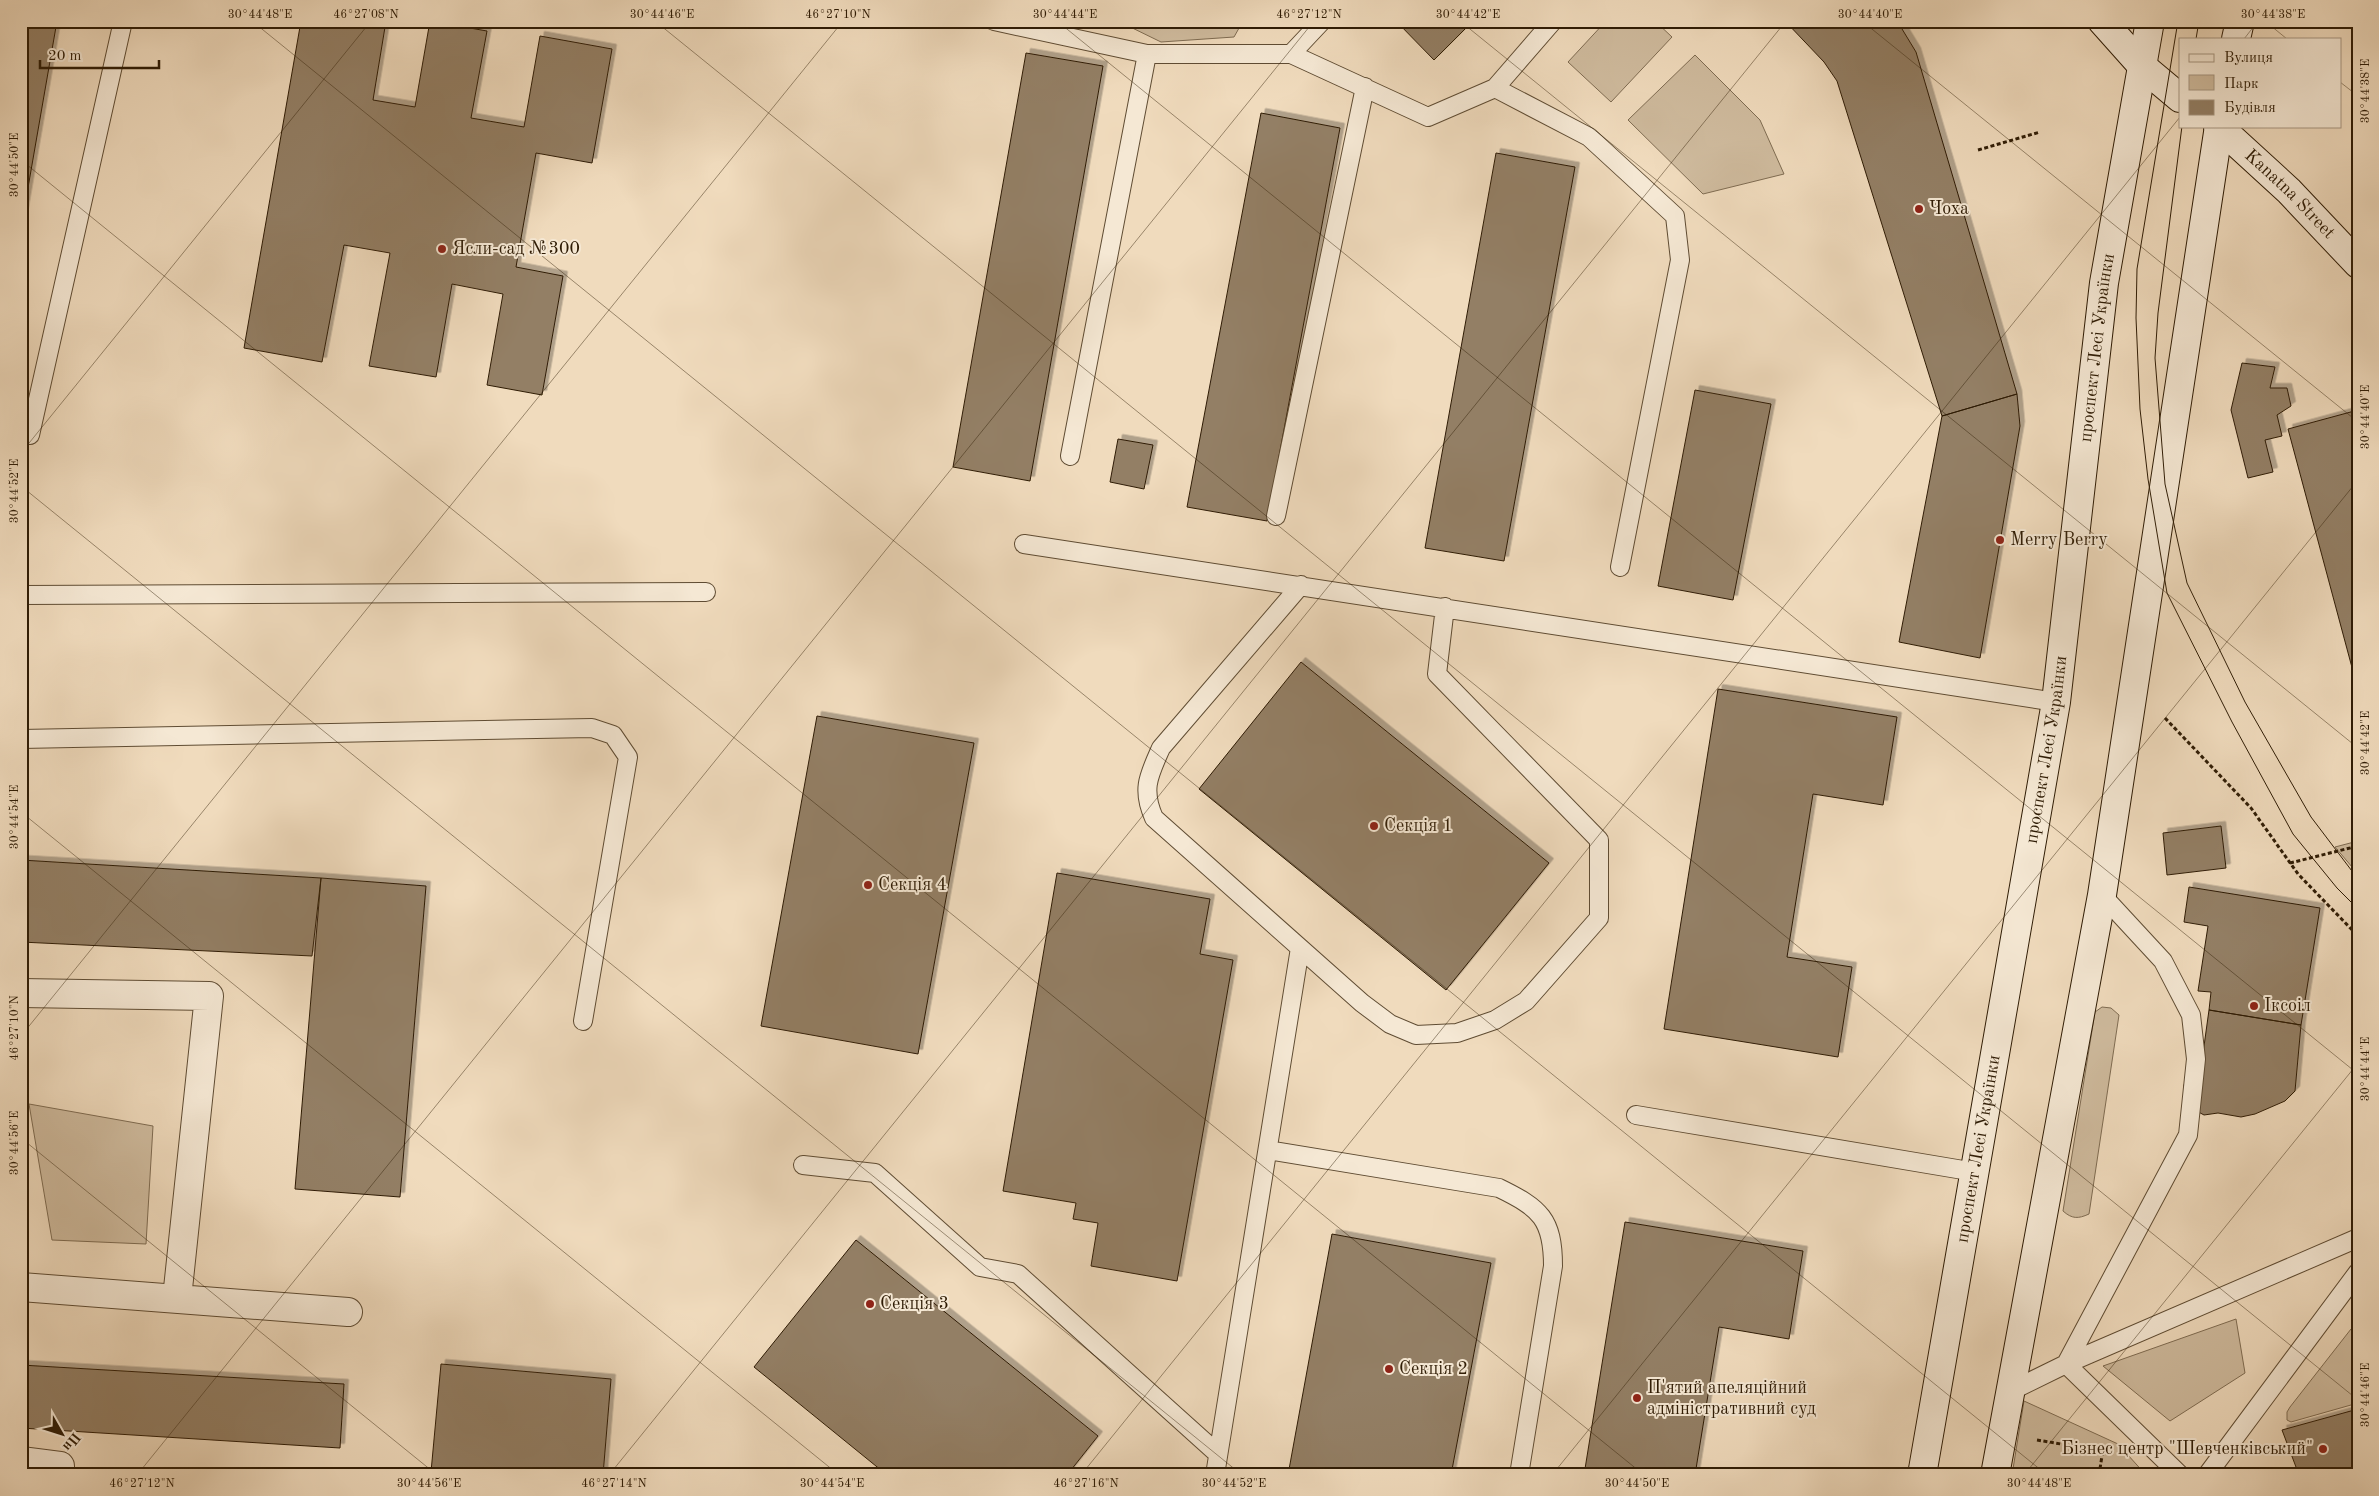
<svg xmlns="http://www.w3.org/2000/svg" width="2379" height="1496" font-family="'Old Standard TT',serif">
<defs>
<filter id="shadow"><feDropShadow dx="4.5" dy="-4.5" stdDeviation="0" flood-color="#0004"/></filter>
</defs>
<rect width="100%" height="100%" fill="#f0dbbd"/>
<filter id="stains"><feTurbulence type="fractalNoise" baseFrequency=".004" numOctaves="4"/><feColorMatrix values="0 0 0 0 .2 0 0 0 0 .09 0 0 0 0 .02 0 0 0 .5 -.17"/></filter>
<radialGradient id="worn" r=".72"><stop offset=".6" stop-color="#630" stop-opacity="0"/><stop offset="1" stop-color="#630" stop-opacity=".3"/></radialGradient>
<path fill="#cfbb9e" stroke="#7f6c52" d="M1118,21h125l-9,16 -73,5z
M1606,21h49l17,16 -61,65 -43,-40z
M1695,55l65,65 24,54 -81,20 -75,-74z
M2358,841v33l-23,-27z
M2102,1007l9,1 8,7 -30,199c-11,5 -17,5 -26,-3l32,-199z
M29,1104l124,22 -7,118 -94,-4z
M2236,1319l9,54 -75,48 -67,-55z
M2358,1326v77l-67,19 -4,-2v-8l3,-5 61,-78z
M2024,1401l94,43 28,31h-134z"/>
<path fill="#937f65" stroke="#2f1c05" filter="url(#shadow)" d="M21,21h36l-36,207z
M301,21h85l-13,79 42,7 15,-86 57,10 -16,87 53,9 16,-91 72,13 -20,114 -56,-10 -20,114 47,9 -21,119 -55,-10 16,-91 -51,-10 -16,93 -67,-11 21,-113 -46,-8 -22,117 -78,-14z
M1396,21h77l-39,39z
M1785,21h112l2,3 17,28 101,342 -75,22 -105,-335 -13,-19z
M1026,53l77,13 -73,415 -77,-14z
M1261,113l79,15 -73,393 -80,-14z
M1496,153l79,14 -71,394 -79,-13z
M2242,363l33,4 -5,21h17l4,18 -14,9 5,21 -17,4 8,32 -25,6 -17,-68z
M1695,390l76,14 -38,196 -75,-14z
M2017,394l3,32 -40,232 -81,-16 43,-226z
M2358,410v264l-4,1 -66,-246z
M1118,439l35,6 -9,44 -34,-7z
M1301,662l248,201 -103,127 -247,-201z
M1718,689l179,28 -14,88 -70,-11 -26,163 65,10 -14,90 -174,-28z
M817,716l157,27 -56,311 -157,-28z
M2221,826l5,42 -59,7 -4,-42z
M21,860l300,18 -9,78 -291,-14z
M1057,873l153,26 -10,55 33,6 -56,321 -86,-15 7,-43 -25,-4 3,-16 -73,-12z
M321,878l105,8 -26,311 -105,-8z
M2189,887l131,21 -19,117 -92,-15 2,-18 -13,-1 10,-65 -24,-4z
M2209,1010l92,15 -6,66 -10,10 -30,13 -14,3 -23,-4 -14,2 -11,-6 -8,-12 -1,-12 6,-11 11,-6z
M1625,1222l178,29 -14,88 -70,-12 -24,148h-111z
M1332,1234l159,29 -40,212h-163z
M856,1240l242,196 -31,39h-180l-133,-108z
M441,1364l170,15 -8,96h-138l-34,-3z
M21,1365l323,19 -4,64 -319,-20z
M2358,1409v66h-59l-17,-45z"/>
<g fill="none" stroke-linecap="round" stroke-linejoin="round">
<g stroke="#5f4c33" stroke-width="20">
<path id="lane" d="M994,21l153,33h144l137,63 67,-29 58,-67
M1291,54l31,-33
M1495,88l94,49 86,79 5,44 -60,307
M30,435l93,-414
M1070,456l77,-402
M1276,516l89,-429
M1024,544l1032,158
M1301,585l-140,163c-12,27 -20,41 -7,70l208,185 28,21 26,11 41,-2 38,-13 31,-19 73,-83v-78l-162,-166 8,-67
M21,595l685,-3
M21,739l571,-11 21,7 15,22 -45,264
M2102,895l61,66 28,54 5,44 -8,76 -122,229 114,111
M1636,1115l339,57
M1268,1150l231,38c41,20 54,31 54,78l-34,209
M803,1165l72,8 105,94 38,7 200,180
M2009,1392l57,-28 292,-126
M1215,1475l85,-527
M2207,1475l151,-203"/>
</g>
<g stroke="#5f4c33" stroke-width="30">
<path id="street" d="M21,993l188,3 -32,302
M21,1287l327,25
M21,1461l39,5v9"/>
</g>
<g stroke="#2f1c05" stroke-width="30">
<g id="secondary">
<path d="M2102,21l41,46 37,31"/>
<path d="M2236,39l4,-18"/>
<path id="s1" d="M2218,126l71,65 69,73"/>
<path id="s2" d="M1922,1475l134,-773 48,-419 46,-262"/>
<path d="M1995,1475l107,-580 117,-769"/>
</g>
</g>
<path stroke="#2f1c05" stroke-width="3" stroke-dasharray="4 2.5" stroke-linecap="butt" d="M1978,150l62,-18
M2165,718l86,90 47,66 60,62
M2290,863l68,-17
M2037,1440l66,11
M2099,1475l5,-32"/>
<use href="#lane" stroke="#f5e8d4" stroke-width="18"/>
<use href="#street" stroke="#f5e8d4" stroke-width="28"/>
<use href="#secondary" stroke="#f5e8d4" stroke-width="28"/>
<path stroke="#2f1c05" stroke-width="1" d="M2178,21l-41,248 -1,49 4,91 8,70 19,114 65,129 61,112 44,54 21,21
M2196,39l3,-18
M2182,126l-24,187 -3,45 10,126 22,99 58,119 66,115 47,62"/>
</g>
<path fill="none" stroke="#2f1c05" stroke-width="1" stroke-opacity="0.45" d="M252,21l1795,1454M655,21l1703,1379M1057,21l1301,1053M1460,21l898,727M1862,21l496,401M2265,21l22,18M2244,39l14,-18M2340,82l18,14M21,160l1623,1315M21,453l350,-432M21,486l1221,989M21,812l818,663M21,1036l822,-1015M21,1138l416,337M21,1464l13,11M137,1475l1177,-1454M609,1475l1177,-1454M1081,1475l1099,-1358M1552,1475l806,-995M2024,1475l334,-412"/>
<g fill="#8f2418" stroke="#f5e8d4" stroke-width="2">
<circle cx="1919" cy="209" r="5"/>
<circle cx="442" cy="249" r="5"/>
<circle cx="2000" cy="540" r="5"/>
<circle cx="1374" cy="826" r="5"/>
<circle cx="868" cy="885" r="5"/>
<circle cx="2254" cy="1006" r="5"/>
<circle cx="870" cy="1304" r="5"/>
<circle cx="1389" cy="1369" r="5"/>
<circle cx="1637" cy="1398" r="5"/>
<circle cx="2323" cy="1449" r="5"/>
</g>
<g text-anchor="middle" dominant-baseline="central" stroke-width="4" stroke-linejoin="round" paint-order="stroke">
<g font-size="18" fill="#2f1c05" stroke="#f5e8d4">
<text stroke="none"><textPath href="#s1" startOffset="99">Kanatna Street</textPath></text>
<text stroke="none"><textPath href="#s2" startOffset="1141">проспект Лесі Українки</textPath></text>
<text stroke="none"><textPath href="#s2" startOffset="736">проспект Лесі Українки</textPath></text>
<text stroke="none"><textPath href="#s2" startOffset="331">проспект Лесі Українки</textPath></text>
</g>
<g font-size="18" fill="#2f1c05" stroke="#f5e8d4" text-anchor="start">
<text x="1929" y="209">Чоха</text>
<text x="452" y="249">Ясли-сад №300</text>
<text x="2010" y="540">Merry Berry</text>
<text x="1384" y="826">Секція 1</text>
<text x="878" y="885">Секція 4</text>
<text x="2264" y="1006">Іксоіл</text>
<text x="880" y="1304">Секція 3</text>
<text x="1399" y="1369">Секція 2</text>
<text x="1647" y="1388">П'ятий апеляційний<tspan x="1647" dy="21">адміністративний суд</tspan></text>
<text x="2313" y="1449" text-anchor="end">Бізнес центр "Шевченківський"</text>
</g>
</g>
<rect width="2379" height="1496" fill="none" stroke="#f0dbbd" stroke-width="55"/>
<rect x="2179" y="38" width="162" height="90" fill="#f5e8d4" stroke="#a69681"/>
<rect x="2189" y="54" width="25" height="8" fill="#f5e8d4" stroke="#a69681"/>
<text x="2224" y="62" font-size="15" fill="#2f1c05">Вулиця</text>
<rect x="2189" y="75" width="25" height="15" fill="#cfbb9e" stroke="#a69681"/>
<text x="2224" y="88" font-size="15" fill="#2f1c05">Парк</text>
<rect x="2189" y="100" width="25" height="15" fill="#937f65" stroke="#a69681"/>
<text x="2224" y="112" font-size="15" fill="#2f1c05">Будівля</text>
<g transform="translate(62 1434) rotate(129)" stroke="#f5e8d4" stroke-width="4" paint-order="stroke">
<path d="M0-4L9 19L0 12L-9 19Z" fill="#2f1c05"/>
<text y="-8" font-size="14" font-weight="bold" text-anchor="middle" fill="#2f1c05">Пн</text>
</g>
<path d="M40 60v8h119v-8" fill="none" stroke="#2f1c05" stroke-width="2.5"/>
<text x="48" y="60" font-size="15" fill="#2f1c05" stroke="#f5e8d4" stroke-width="4" paint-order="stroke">20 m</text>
<rect x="28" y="28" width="2324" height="1440" fill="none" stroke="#2f1c05" stroke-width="2"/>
<g font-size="12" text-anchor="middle" fill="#2f1c05">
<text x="260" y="18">30°44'48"E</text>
<text x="366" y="18">46°27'08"N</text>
<text x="662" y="18">30°44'46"E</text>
<text x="838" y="18">46°27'10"N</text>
<text x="1065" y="18">30°44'44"E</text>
<text x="1309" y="18">46°27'12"N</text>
<text x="1468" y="18">30°44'42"E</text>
<text x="1870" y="18">30°44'40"E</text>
<text x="2273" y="18">30°44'38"E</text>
<text transform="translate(2365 91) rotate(-90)" y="4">30°44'38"E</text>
<text transform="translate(14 165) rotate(-90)" y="4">30°44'50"E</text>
<text transform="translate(2365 417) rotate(-90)" y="4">30°44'40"E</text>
<text transform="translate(14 491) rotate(-90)" y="4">30°44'52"E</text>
<text transform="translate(2365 743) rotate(-90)" y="4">30°44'42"E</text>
<text transform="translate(14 817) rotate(-90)" y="4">30°44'54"E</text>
<text transform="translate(14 1028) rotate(-90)" y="4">46°27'10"N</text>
<text transform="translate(2365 1069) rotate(-90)" y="4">30°44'44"E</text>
<text transform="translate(14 1143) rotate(-90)" y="4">30°44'56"E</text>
<text transform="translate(2365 1395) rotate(-90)" y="4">30°44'46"E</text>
<text x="142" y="1487">46°27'12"N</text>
<text x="429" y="1487">30°44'56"E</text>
<text x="614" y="1487">46°27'14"N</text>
<text x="832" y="1487">30°44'54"E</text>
<text x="1086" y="1487">46°27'16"N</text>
<text x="1234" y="1487">30°44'52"E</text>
<text x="1637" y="1487">30°44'50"E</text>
<text x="2039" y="1487">30°44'48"E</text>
</g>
<rect width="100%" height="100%" filter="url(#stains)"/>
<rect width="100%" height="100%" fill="url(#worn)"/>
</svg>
